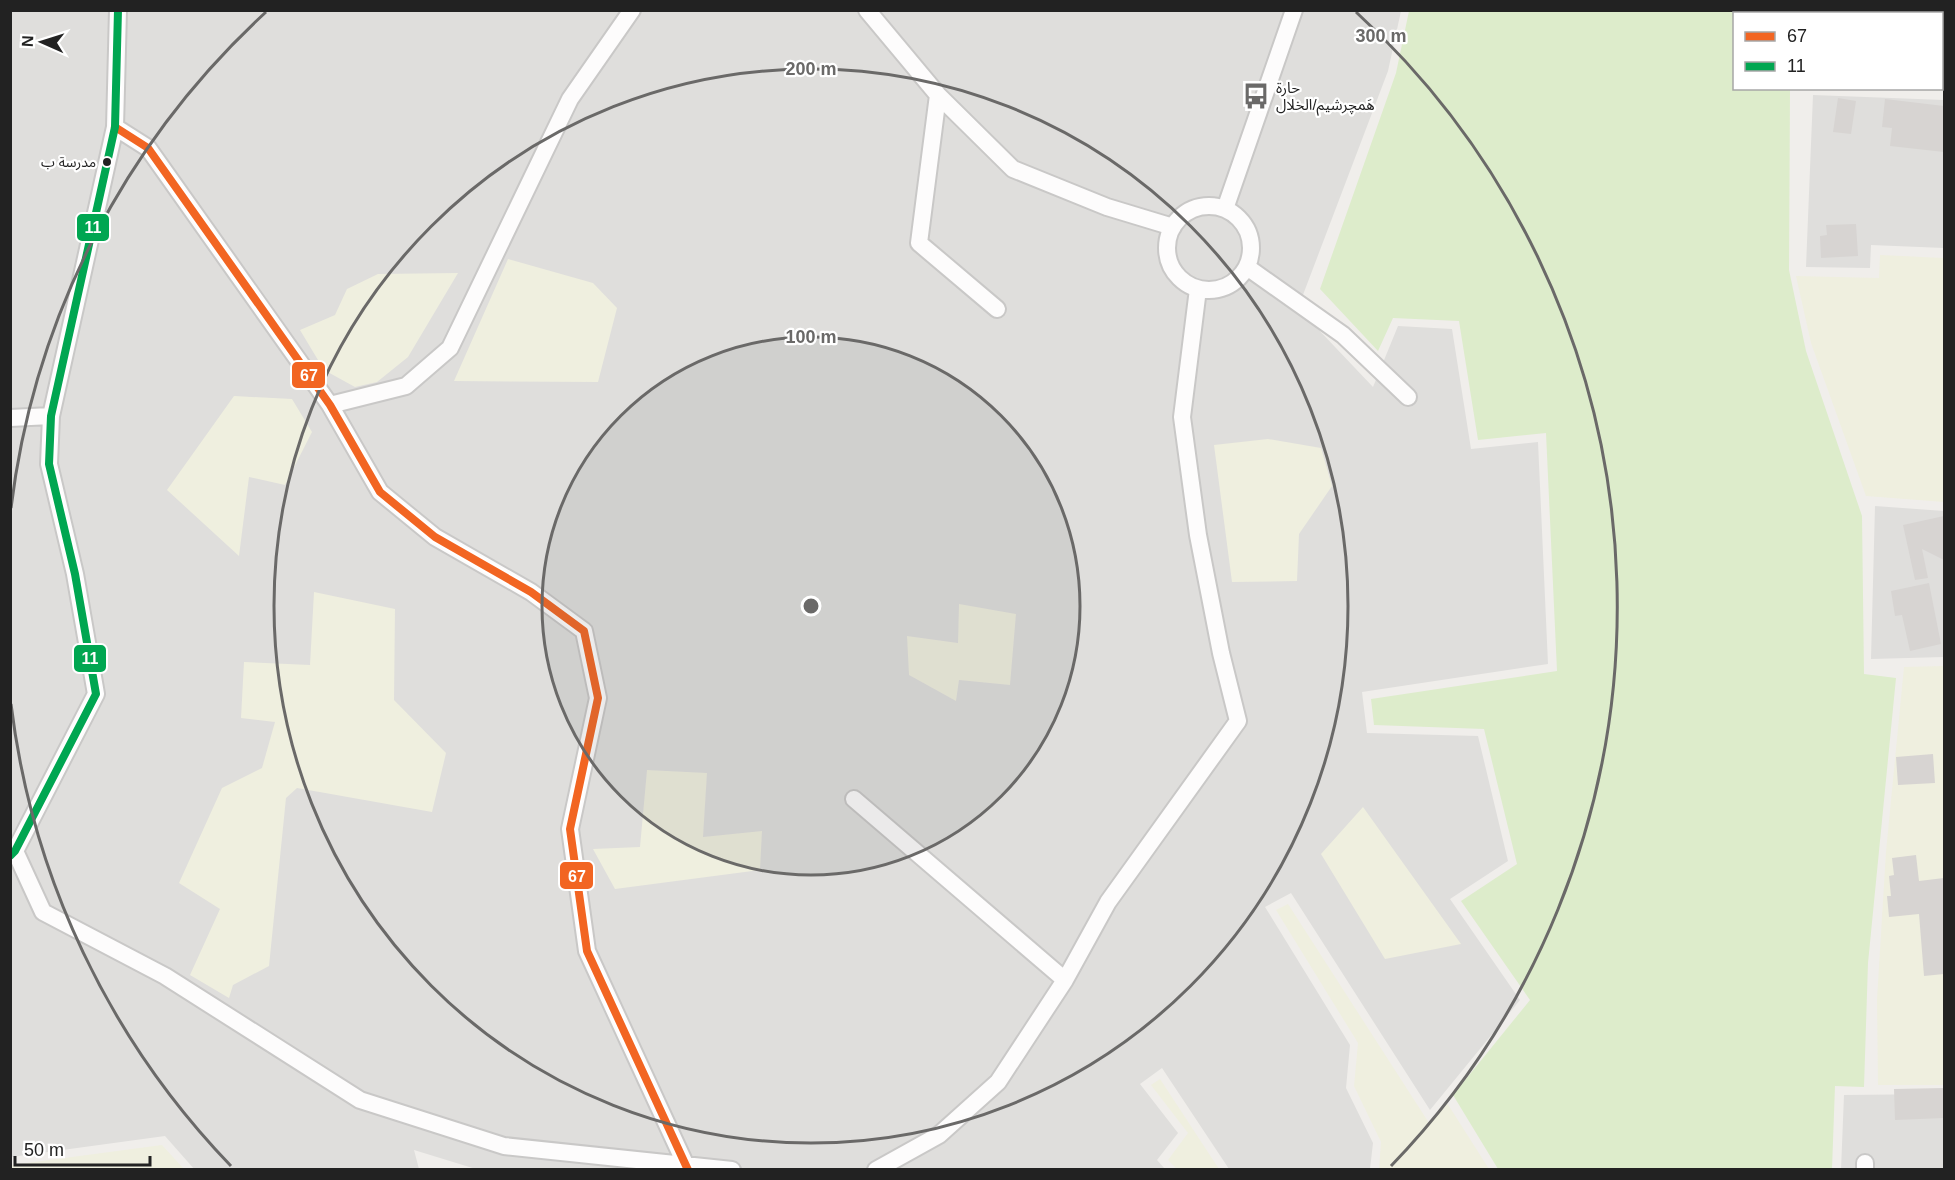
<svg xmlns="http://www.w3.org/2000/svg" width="1955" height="1180" font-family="Arial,'Noto Sans Arabic',sans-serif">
<rect width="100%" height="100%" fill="#f0eeeb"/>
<path fill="#dfdedc" d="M10,11h1391l-13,60 -90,237 75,79 25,-61 54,3 19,120 67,-7 10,222 -186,28 5,41 111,3 30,125 -58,38 70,101 -90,110 -139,-217 -26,14 85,138 -4,43 27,55 -3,26h-141l-67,-101 -22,16 38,49 -21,27 8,9 -686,1 -65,-20 5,19 -224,1 -30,-34 -154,21z
M1813,95l131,5v148l-73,-3 -1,23 -64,-1z
M1875,506l69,5v146l-73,2z
M1944,1094v75l-103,1 3,-75z"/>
<path fill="#efefdf" d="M1825,10l119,1v80l-59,-2 57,-1v-74l-118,-1z
M1880,255l64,3v244l-78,-6 -55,-153 -15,-67 83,2z
M508,259l85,24 24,25 -19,74 -144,-1z
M458,273l-50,84 -31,25 -22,5 -31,-17 -24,-40 35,-15 12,-26 31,-15z
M234,396l58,3 20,33 -27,53 -36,-8 -10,79 -72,-66z
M1268,439l53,9 11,38 -33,48 -2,47 -65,1 -18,-137z
M314,592l81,17 -1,91 52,53 -14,59 -135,-24 -11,10 -17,168 -36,19 -4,13 -39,-23 30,-66 -41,-26 43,-95 40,-20 13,-46 -34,-4 3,-56 66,3z
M959,604l57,10 -6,71 -51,-5 -3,21 -47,-26 -2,-39 51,7z
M1944,666v419h-66l-1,-86 9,-147 18,-185z
M647,770l60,3 -4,64 59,-6 -2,39 -145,19 -22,-40 47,-2z
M1363,807l98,137 -76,15 -64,-105z
M1288,904l141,219 18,-20 42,66h-110l2,-27 -27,-56 4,-43 -82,-133z
M1160,1079l59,90h-42l-9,-9 20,-27 -37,-48z
M162,1145l22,24h-172v-4z"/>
<path fill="#ddeccb" d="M1409,11h402l-1,3h-76v74l56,1 -1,181 17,81 56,165 2,158 32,4 -28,285 -4,124 -29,-1 -3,83h-334l-45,-74 77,-95 -69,-99 56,-37 -33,-135 -110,-4 -3,-26 186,-28 -11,-238 -68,7 -19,-119 -66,-3 -15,33 -58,-62 76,-216z"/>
<path fill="#d7d4d2" d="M1838,98l18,3 -5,33 -18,-2z
M1885,99l59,7v46l-54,-6 2,-18 -10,-1z
M1856,224l2,32 -37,2 -1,-22 7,-1 -1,-10z
M1944,516v44l-22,-11 6,29 -13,2 -12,-55z
M1929,583l12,61 -31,7 -8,-36 -7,1 -4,-25z
M1933,754l2,29 -37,2 -2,-28z
M1916,855l3,26 25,-3v96l-20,2 -5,-62 -30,3 -2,-21h4l-2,-20 5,-1 -2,-17z
M1944,1088v30l-49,2 -1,-31z"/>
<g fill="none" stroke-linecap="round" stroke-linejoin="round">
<g stroke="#c9c8c7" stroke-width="20">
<path id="street" d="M867,10l71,85 75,74 94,38 66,20
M938,95l-19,148 78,66
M115,127l33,21 182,257 50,87 55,45 96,55 53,39 14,67 -28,131 17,122 101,219
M1167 248a42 42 0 1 1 84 0a42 42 0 1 1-84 0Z
M1225,209l69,-199
M1247,267l96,68 65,62
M330,405l76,-19 44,-38 120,-249 62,-89
M10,418l41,-2
M854,799l211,181
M15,851l28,61 122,64 195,124 144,46 228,24
M10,856l5,-5 81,-157 -21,-120 -26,-110 2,-48 64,-289 3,-117
M876,1170l63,-35 59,-53 67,-102 43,-78 130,-181 -17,-68 -23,-118 -16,-118 16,-128
M1865,1170v-7"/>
</g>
<use href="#street" stroke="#fdfcfc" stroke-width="16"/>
<g stroke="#fff" stroke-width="12">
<path id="bus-1" d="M115,127l33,21 182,257 50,87 55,45 96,55 53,39 14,67 -28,131 17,122 101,219"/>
</g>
<g stroke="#fff" stroke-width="12">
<path id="bus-2" d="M10,856l5,-5 81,-157 -21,-120 -26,-110 2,-48 64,-289 3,-117"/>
</g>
<use href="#bus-1" stroke="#f26522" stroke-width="8"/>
<use href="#bus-2" stroke="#00a651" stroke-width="8"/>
</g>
<circle cx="811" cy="606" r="269" fill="#6a6968" fill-opacity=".12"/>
<g fill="none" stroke="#6a6968" stroke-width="3">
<circle cx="811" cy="606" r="269"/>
<circle cx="811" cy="606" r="537"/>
<path d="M231 1166A806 806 0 0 1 11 704M11 508A806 806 0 0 1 266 12M1356 12A806 806 0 0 1 1391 1166"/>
</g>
<defs>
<g id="bus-bare" transform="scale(2.07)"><path d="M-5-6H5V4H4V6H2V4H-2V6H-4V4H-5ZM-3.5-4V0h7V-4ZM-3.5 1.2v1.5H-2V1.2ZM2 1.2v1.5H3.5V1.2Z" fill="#6a6968" stroke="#fff" stroke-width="2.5" paint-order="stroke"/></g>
</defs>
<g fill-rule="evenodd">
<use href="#bus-bare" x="1256" y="96"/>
</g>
<circle fill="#222" stroke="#fff" stroke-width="2" cx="107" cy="162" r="5"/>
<g text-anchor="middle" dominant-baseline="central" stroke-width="4.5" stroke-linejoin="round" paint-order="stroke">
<g font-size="14" fill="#222" stroke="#fff" text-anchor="end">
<text x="96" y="162">مدرسة ب</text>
</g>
<g font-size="15" fill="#222" stroke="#fff" text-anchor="start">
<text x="1276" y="87">حارة<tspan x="1276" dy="17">هَمچرشيم/الخلال</tspan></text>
</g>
</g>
<circle cx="811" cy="606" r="9" fill="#6a6968" stroke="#fff" stroke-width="3"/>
<g font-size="18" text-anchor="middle" font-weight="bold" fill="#6a6968" stroke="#fff" stroke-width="4.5" stroke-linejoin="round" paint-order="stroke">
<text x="1381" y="42">300 m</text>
<text x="811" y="75">200 m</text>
<text x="811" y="343">100 m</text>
</g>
<g stroke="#fff" stroke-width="2">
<rect x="76" y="213" width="34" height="29" rx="6" fill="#00a651"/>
<rect x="291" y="361" width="35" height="28" rx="6" fill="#f26522"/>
<rect x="73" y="644" width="34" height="29" rx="6" fill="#00a651"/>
<rect x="559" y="861" width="35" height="29" rx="6" fill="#f26522"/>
</g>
<g font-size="16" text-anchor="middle" font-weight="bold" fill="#fff">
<text x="93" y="233">11</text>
<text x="309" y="381">67</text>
<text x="90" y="664">11</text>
<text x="577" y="882">67</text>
</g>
<rect width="1955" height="1180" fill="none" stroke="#222222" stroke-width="24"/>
<rect x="1733" y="12" width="210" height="78" fill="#ffffff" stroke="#a7a7a7" stroke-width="1.5"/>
<rect x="1745" y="32" width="30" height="9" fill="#f26522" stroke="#a7a7a7" stroke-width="1.5"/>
<text x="1787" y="42" font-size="18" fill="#222222">67</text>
<rect x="1745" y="62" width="30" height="9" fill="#00a651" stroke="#a7a7a7" stroke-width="1.5"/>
<text x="1787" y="72" font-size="18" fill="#222222">11</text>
<g transform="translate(42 42) rotate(273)" stroke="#ffffff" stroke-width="4.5" paint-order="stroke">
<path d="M0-4.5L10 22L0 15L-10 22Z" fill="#222222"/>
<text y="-9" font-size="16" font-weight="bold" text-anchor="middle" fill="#222222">N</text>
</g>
<path d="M15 1156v9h135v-9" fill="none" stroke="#222222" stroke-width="3"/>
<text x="24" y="1156" font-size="18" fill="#222222" stroke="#ffffff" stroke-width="4.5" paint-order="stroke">50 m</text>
</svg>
